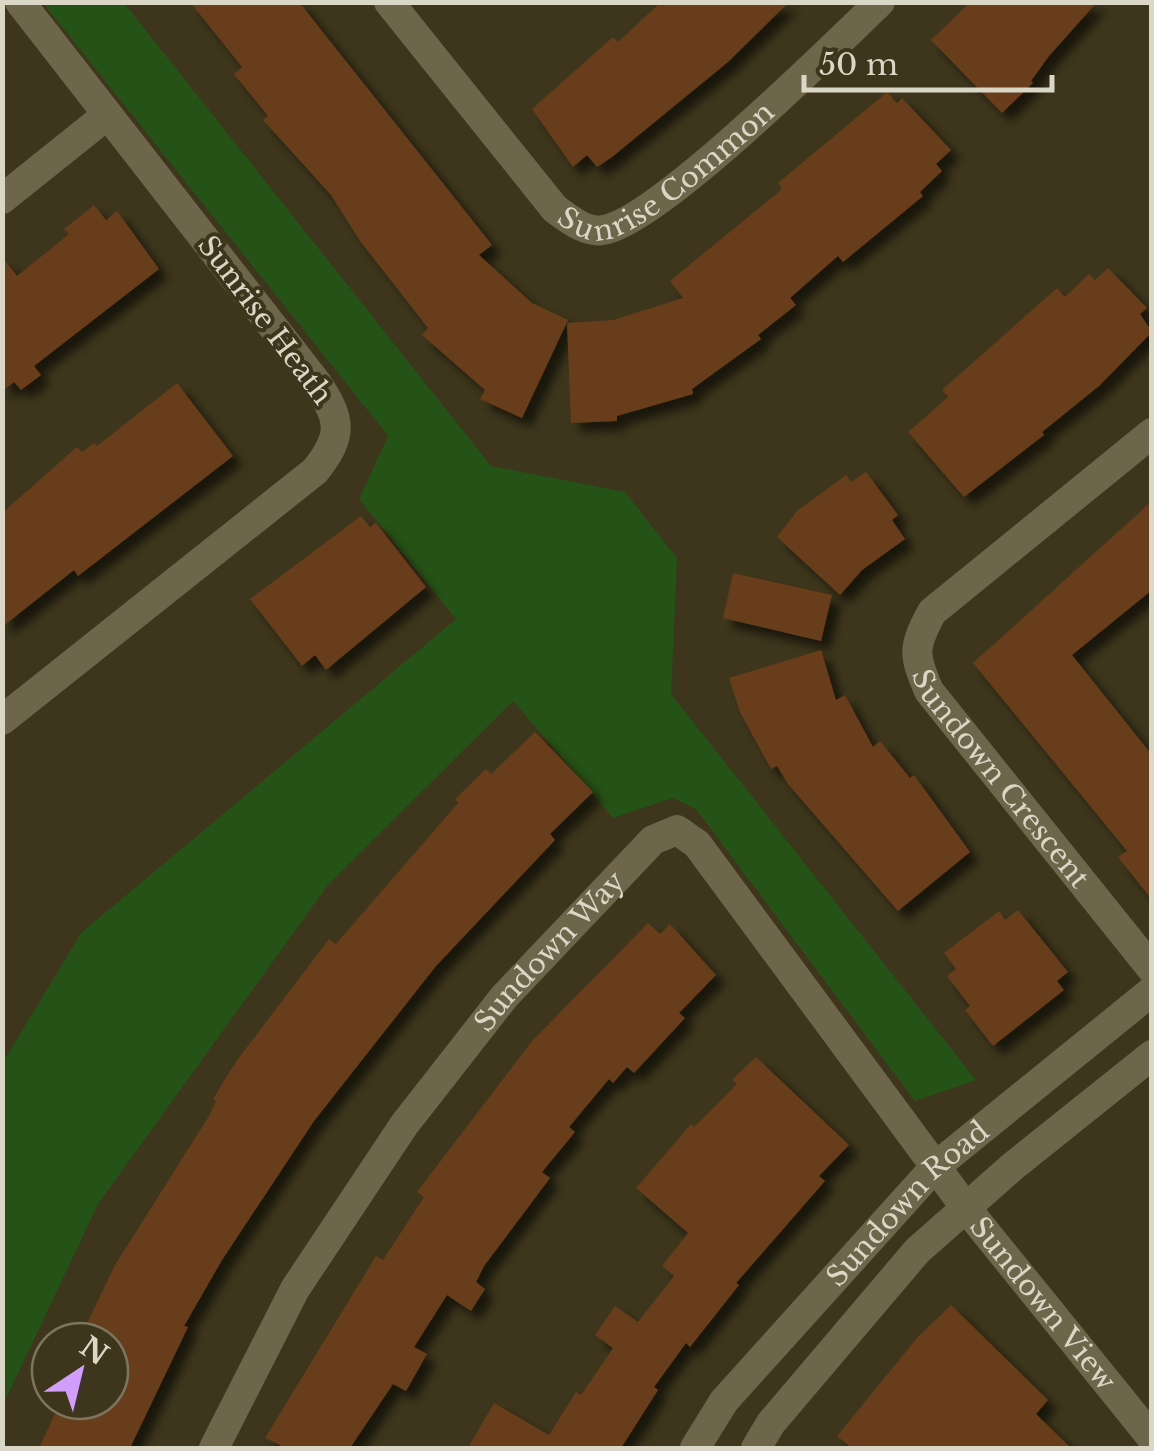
<svg xmlns="http://www.w3.org/2000/svg" width="1154" height="1451" font-family="'Libre Baskerville',serif">
<defs>
<filter id="shadow"><feDropShadow dx="9" dy="9" stdDeviation="5" flood-color="#0009"/></filter>
</defs>
<rect width="100%" height="100%" fill="#3d361c"/>
<path fill="#255216" d="M43,3h81l367,463 134,26 52,66 -6,136 305,386 -61,21 -219,-292 -23,-11 -60,20 -100,-117 -185,184 -230,319 -95,201v-343l78,-129 375,-314 -97,-120 29,-63z"/>
<path fill="#683c1a" filter="url(#shadow)" d="M190,2h109l193,243 -13,10 53,48 36,17 -46,98 -42,-19 5,-9 -63,-55 6,-7 -68,-87 -29,-46 -68,-75 5,-4 -34,-42 8,-7z
M661,2h128l-61,60 -116,95 -15,10 -10,-12 -14,12 -41,-58 81,-72 5,5z
M970,2h127l-48,54 -18,25 2,2 -31,30 -71,-73z
M887,92l10,11 5,-5 49,52 -15,14 6,7 -22,21 3,4 -80,66 -5,-6 -48,42 6,7 -38,30 3,4 -69,50 1,5 -76,22v5l-46,2 -4,-100 46,-3 70,-22 -13,-17 112,-92 -4,-6z
M94,205l12,15 11,-9 42,58 -125,97 7,9 -20,15 -7,-8 -12,9v-134l15,19 52,-42 -5,-5z
M1108,268l39,40 -7,6 12,18 -53,54 -57,46 2,3 -80,62 -56,-65 40,-35 -6,-7 115,-102 8,9 24,-23 6,6z
M177,383l56,73 -155,120 -4,-6 -72,57v-114l75,-66 5,5 12,-9 3,3z
M866,472l32,43 -6,5 13,19 -43,31 -22,25 -63,-58 20,-26 49,-36 5,7z
M1152,501v89l-80,65 80,100v145l-34,-43 9,-6 -154,-188z
M361,516l9,11 6,-4 50,64 -100,83 -11,-15 -13,11 -52,-67z
M733,573l99,22 -11,46 -98,-23z
M821,650l15,50 9,-5 28,52 7,-6 30,37 4,-3 56,77 -72,59 -110,-127 -11,-18 -6,3 -31,-57 -11,-34z
M535,732l58,60 -43,42 5,6 -119,126 -122,155 -92,139 -38,66 4,1 -58,121h-91l22,-47h49v-60h-29l8,-22 26,-54 94,-149 7,-15 -3,-2 22,-36 94,-124 7,5 122,-141 -3,-4 31,-30 5,5z
M1018,910l50,62 -11,9 7,9 -71,56 -28,-36 5,-4 -23,-30 9,-7 -12,-16 55,-42 6,9z
M648,923l12,11 10,-10 46,51 -37,38 6,5 -51,55 -7,-6 -14,16 -4,-4 -40,48 6,5 -33,40 8,6 -66,88 -8,16 9,7 -14,22 -24,-16 -33,52 13,7 -21,37 -13,-7 -43,64h-64l-21,-10 111,-182 7,4 41,-63 -7,-5 22,-29 93,-122z
M756,1057l93,88 -30,31 6,5 -89,102 3,2 -49,62 -4,-4 -32,44 4,3 -37,58h-153l26,-45 55,32 27,-43 5,3 32,-47 -18,-13 20,-29 23,16 36,-46 -12,-10 26,-33 -52,-45 55,-64 3,3 43,-43 -5,-4z
M951,1305l97,95 -12,14 35,34h-219l-15,-12 80,-98z"/>
<g fill="none" stroke-linecap="round" stroke-linejoin="round">
<g stroke="#6d664a" stroke-width="30">
<path id="s1" d="M389,2l166,207c14,10 31,24 48,21 54,-8 229,-182 277,-228"/>
<path d="M2,199l105,-84"/>
<path id="s2" d="M1152,433l-220,179c-19,35 -19,42 -3,79l223,278"/>
<path d="M2,720l313,-249c29,-36 26,-52 1,-89l-296,-380"/>
<path id="s3" d="M214,1448l81,-159 109,-164 100,-128 149,-157 24,-10 20,14 269,364 186,230"/>
<path id="s4" d="M695,1448l29,-47 211,-234 217,-176"/>
<path d="M756,1448l15,-25 146,-172 95,-84 140,-112"/>
</g>
</g>
<g text-anchor="middle" dominant-baseline="central" stroke-width="8" stroke-linejoin="round" paint-order="stroke">
<g font-size="28" fill="#dbd7c7" stroke="#3d361c">
<text stroke="none"><textPath href="#s1" startOffset="400">Sunrise Common</textPath></text>
<text transform="translate(265 320) rotate(53)">Sunrise Heath</text>
<text stroke="none"><textPath href="#s2" startOffset="480">Sundown Crescent</textPath></text>
<text stroke="none"><textPath href="#s3" startOffset="602">Sundown Way</textPath></text>
<text stroke="none"><textPath href="#s4" startOffset="325">Sundown Road</textPath></text>
<text stroke="none"><textPath href="#s3" startOffset="1380">Sundown View</textPath></text>
</g>
</g>
<rect width="1154" height="1451" fill="none" stroke="#dbd7c7" stroke-width="10"/>
<g transform="translate(80 1371) rotate(35)"><circle r="48" fill="#3d361c" stroke="#7c7660" stroke-width="2.5"/>
<path d="M0-8L18 38L0 25L-18 38Z" fill="#d19dfe"/>
<text y="-15" font-size="28" font-weight="bold" text-anchor="middle" fill="#dbd7c7">N</text>
</g>
<path d="M804 75v15h248v-15" fill="none" stroke="#dbd7c7" stroke-width="5"/>
<text x="819" y="75" font-size="30" fill="#dbd7c7" stroke="#3d361c" stroke-width="8" paint-order="stroke">50 m</text>
</svg>
